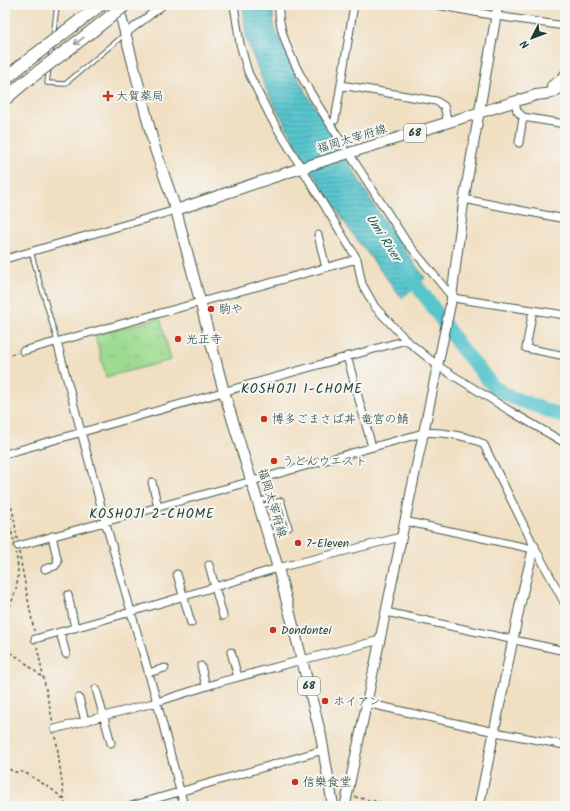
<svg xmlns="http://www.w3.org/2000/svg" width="570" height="811" font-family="Kalam,'Klee One',sans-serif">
<defs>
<pattern id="park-tufts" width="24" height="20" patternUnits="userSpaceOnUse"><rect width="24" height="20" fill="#9ddb90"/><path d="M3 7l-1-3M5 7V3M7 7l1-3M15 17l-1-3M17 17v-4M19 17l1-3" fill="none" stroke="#87bd7d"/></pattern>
<pattern id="water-rules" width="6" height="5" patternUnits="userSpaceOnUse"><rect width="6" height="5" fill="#58c5cd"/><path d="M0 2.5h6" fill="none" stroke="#48a1a7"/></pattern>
</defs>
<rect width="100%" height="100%" fill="#f6f6f2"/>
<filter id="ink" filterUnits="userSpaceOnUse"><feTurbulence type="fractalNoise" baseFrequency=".025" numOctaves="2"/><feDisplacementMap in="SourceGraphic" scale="8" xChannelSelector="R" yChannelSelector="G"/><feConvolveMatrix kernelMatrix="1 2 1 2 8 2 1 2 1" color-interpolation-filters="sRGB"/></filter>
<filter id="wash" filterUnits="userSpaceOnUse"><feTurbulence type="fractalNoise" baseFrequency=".012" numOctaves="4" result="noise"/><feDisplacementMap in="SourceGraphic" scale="16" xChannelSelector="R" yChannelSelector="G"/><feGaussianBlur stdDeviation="0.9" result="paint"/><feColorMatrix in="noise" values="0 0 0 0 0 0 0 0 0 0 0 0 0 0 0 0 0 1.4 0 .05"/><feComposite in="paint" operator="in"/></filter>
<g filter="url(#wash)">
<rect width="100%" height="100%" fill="#f1dfc2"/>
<path fill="url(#park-tufts)" stroke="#5e8c62" d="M160,318l11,42 -65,17 -11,-42z"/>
<path fill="url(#water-rules)" stroke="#3c8180" d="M243,5h29l2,22 26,55 80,133 45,63 -23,20 -51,-66 -49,-76 -37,-69 -19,-49z"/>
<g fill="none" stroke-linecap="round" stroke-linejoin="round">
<path stroke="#58c5cd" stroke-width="14" d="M405,270l25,33 28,41 36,43 17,10 54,20"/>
</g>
</g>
<g filter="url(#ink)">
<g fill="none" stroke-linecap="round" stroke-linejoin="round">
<g stroke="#3e5549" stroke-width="5.5">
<path id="lane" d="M53,38l4,-33
M50,59l2,-13
M49,68l-2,15 18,1 59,-49
M31,252l26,89
M258,501l15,-4 6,24 -13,2
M261,506l21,-6 8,28 -21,5"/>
</g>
<g stroke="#3e5549" stroke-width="9">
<path id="street" d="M234,5l6,39 8,28 23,46 86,141 5,25 13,23 31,33 32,26 72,45 55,32
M279,5c-3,43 43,105 65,141
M437,5l59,11 69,10
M125,34l38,-29
M341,85l95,16 8,5 4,17
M515,102l2,9 6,6 42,7
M335,120l19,-115
M519,143l4,-26
M352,158l54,83 46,56 7,2 106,16
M464,199l101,20
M318,235l8,33
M5,259l171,-49
M533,310l-7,38 39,8
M57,342l48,179 52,181 27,104
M23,351l334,-92
M347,356l25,91
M5,454l401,-114
M152,482l6,25
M404,521l129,28
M18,546l234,-65 171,-48c14,-2 50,3 61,12l50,101 31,58
M209,565l14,51
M45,569l10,-3 3,-4 -6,-26
M177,574l14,49
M68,595l7,33
M386,612l179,39
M60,632l6,22
M35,639l96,-27 147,-44 123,-31
M231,652l7,25
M201,666l5,20
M148,673l17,-5
M96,689l15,54
M79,698l6,23
M366,703l129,29 70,13
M55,729l102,-27 63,-20 82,-22 78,-20
M131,806l192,-56"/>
</g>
<g stroke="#3e5549" stroke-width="11">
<path id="secondary" d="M345,806l106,-504 13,-103 34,-194
M479,806l43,-211 12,-49"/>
</g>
<g stroke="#3e5549" stroke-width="12">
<path id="primary" d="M118,5l37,144 21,61 48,182 54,176 24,92 19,76 12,70
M552,86l9,-6 4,-5
M176,210l125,-42 235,-73 16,-2 13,-8"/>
</g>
<g stroke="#3e5549" stroke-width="14">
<path id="highway" d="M65,32l35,-27
M66,51l26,-20
M5,79l17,-14
M5,99l20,-17"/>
</g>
<path stroke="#3e5549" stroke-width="1.5" stroke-dasharray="3 3" stroke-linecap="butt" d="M5,356l12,-3
M5,484l9,33 3,22
M14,541l-6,-22 6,-2
M19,552l15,79
M5,618c11,-26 16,-37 11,-65
M37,647l16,76
M5,650l16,9 22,19
M56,737l9,69
M5,765l8,7h11l26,16 15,12
M355,797l43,9"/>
<use href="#lane" stroke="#fff" stroke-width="3.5"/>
<use href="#street" stroke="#fff" stroke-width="7"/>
<use href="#secondary" stroke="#fff" stroke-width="9"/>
<use href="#primary" stroke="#fff" stroke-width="10"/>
<use href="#highway" stroke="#fff" stroke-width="12"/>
<g stroke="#3e5549" stroke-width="14" stroke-linecap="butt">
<path id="highway-bridge" d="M92,31l33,-26
M22,65l43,-33
M25,82l41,-31"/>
</g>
<use href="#highway-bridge" stroke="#fff" stroke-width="12"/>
</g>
<defs><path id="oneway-shaft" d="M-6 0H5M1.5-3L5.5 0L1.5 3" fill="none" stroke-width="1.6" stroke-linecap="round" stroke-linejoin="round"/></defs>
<use stroke="#8f9e9a" href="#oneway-shaft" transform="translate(79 41) rotate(143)"/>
</g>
<g fill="#c8321e" stroke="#f6f6f2" stroke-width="1.5">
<path d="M106 90h4v4h4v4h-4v4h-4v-4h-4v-4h4z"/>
<circle cx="211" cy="309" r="4"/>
<circle cx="178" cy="339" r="4"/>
<circle cx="264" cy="419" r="4"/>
<circle cx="274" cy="461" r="4"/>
<circle cx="298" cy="543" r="4"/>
<circle cx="273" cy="630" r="4"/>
<circle cx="325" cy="701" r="4"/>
<circle cx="295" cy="782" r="4"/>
</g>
<g text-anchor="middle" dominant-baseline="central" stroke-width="4" stroke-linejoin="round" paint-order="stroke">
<g fill="#f6f6f2" stroke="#60746d" stroke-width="1">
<rect x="404" y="124" width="22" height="18" rx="3"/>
<rect x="298" y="677" width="22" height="18" rx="3"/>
</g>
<g font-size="11" font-weight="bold" fill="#1f3d34">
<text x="415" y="133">68</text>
<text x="309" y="686">68</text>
</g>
<g font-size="12" fill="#1f3d34" stroke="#f6f6f2" text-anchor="start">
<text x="116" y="96">大賀薬局</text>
<text x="219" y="309">駒や</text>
<text x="186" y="339">光正寺</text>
<text x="272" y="419">博多ごまさば丼 竜宮の鯖</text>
<text x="282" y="461">うどんウエスト</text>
<text x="306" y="543">7-Eleven</text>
<text x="281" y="630">Dondontei</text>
<text x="333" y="701">ホイアン</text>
<text x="303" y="782">信樂食堂</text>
</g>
<g font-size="12" fill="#1f3d34" stroke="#f6f6f2">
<text transform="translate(352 139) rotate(-17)">福岡太宰府線</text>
<text transform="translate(272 503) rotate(73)">福岡太宰府線</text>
</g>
<g font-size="13" font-style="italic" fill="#2d5f5a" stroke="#f6f6f2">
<text transform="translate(383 238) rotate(57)">Umi River</text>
</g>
<g font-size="13" letter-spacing="1" fill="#1f3d34" stroke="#f6f6f2">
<text x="302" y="389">KOSHOJI 1-CHOME</text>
<text x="152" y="514">KOSHOJI 2-CHOME</text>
</g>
</g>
<rect width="570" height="811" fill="none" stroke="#f6f6f2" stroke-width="20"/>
<g transform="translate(532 38) rotate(228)" stroke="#f6f6f2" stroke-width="3" paint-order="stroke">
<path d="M0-3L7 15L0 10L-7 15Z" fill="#1f3d34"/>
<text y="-6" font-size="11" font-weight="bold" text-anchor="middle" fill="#1f3d34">N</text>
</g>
</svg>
